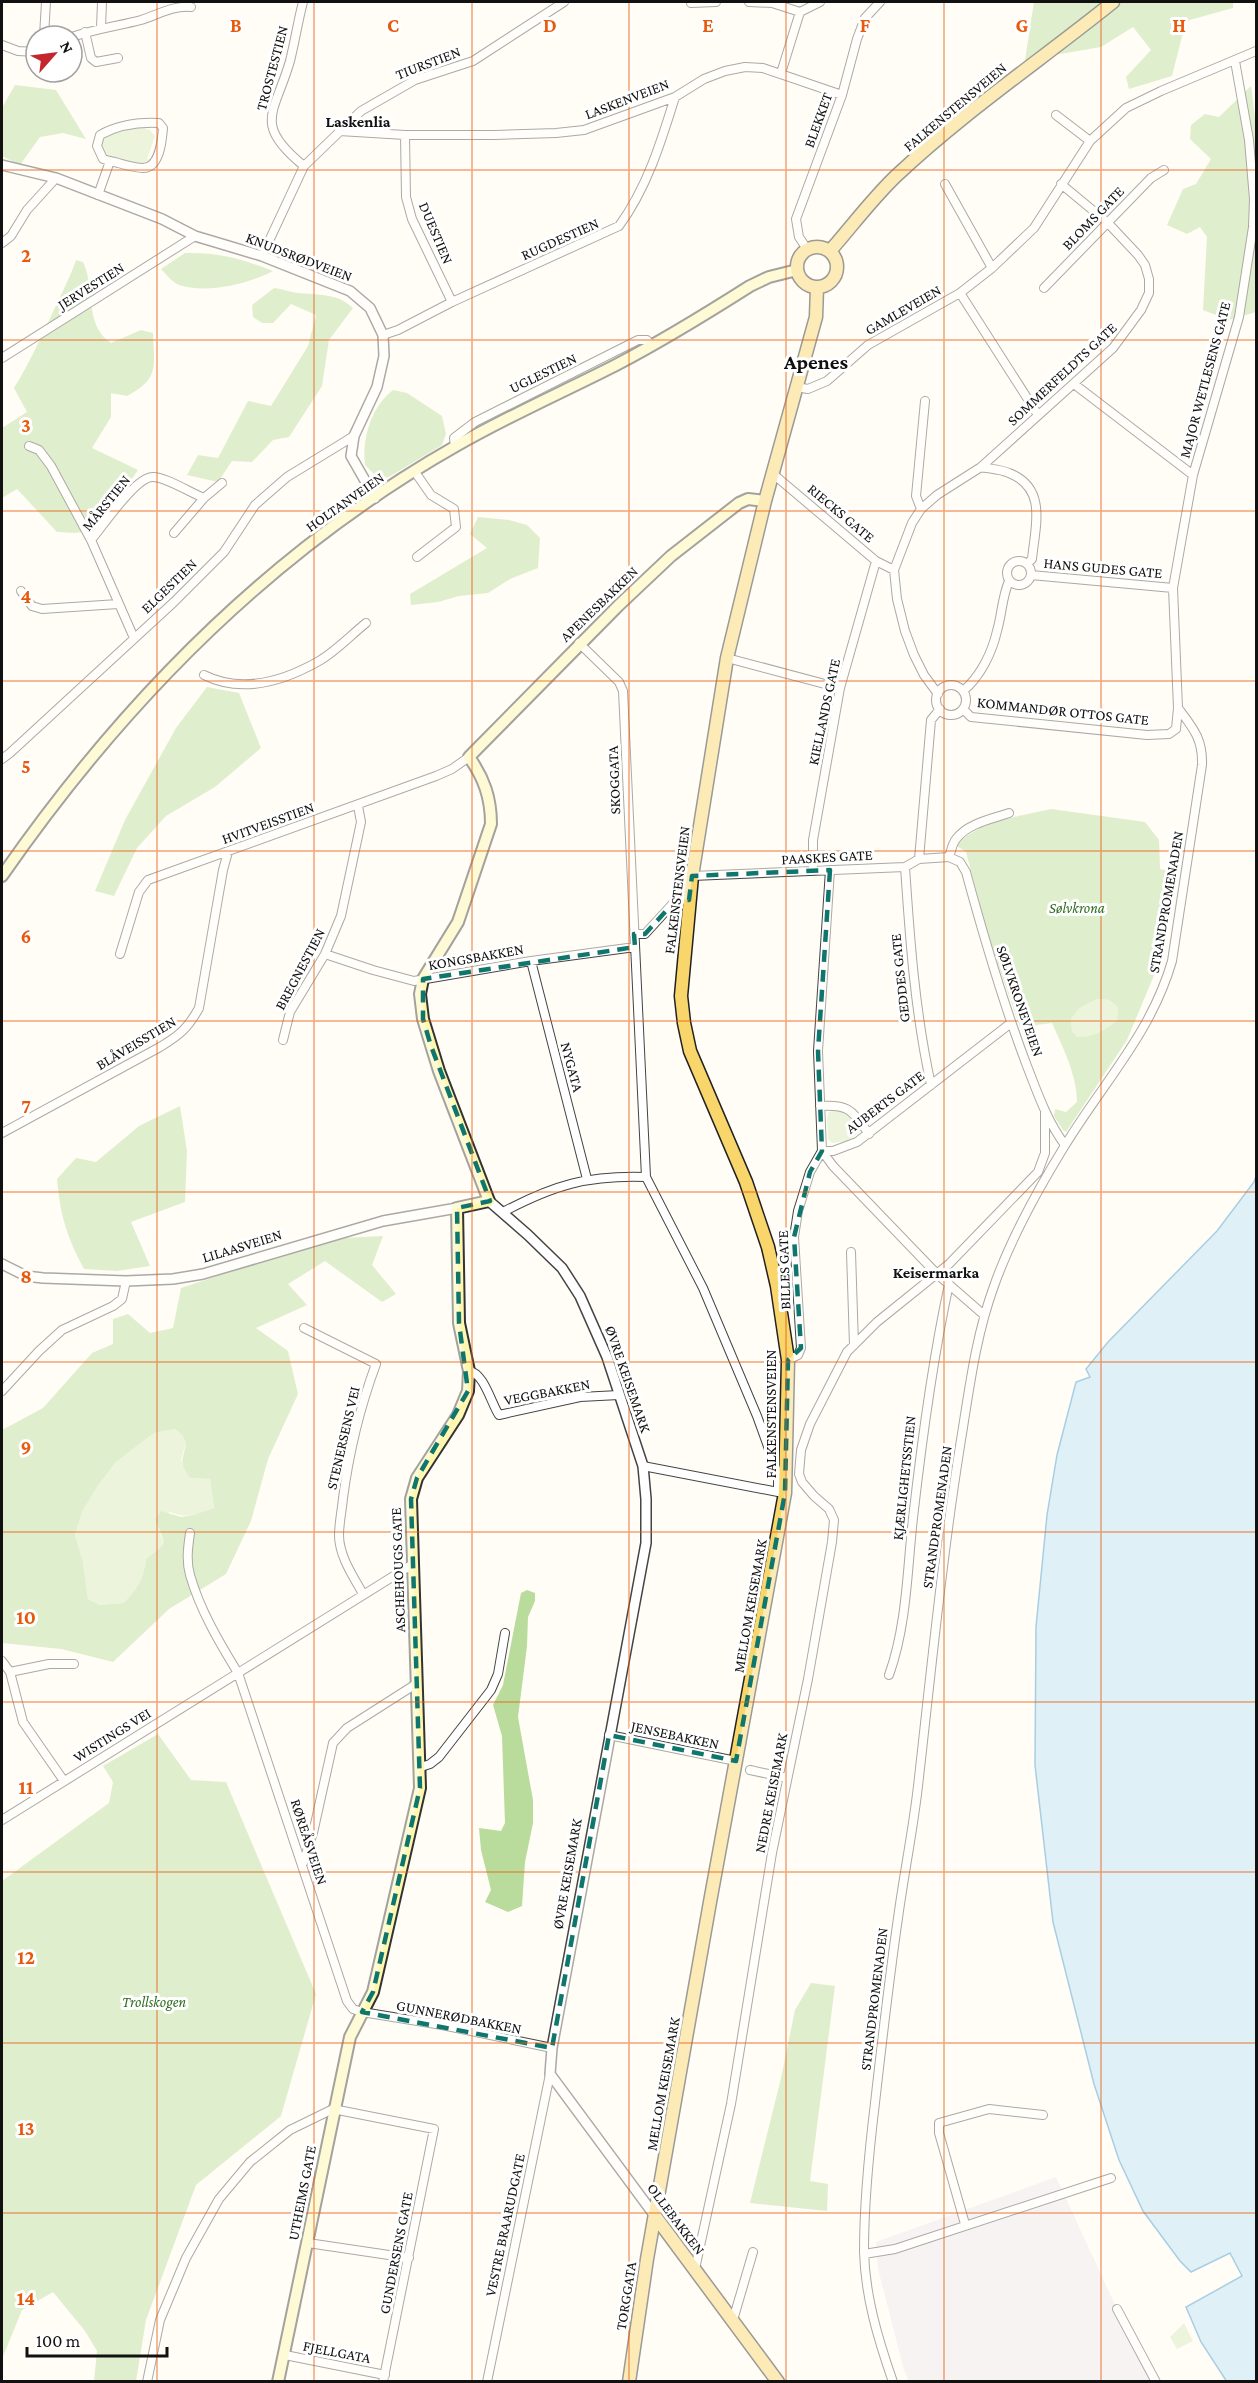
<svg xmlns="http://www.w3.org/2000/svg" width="1258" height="2383" font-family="'Crimson Pro',serif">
<rect width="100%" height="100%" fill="#fffdf5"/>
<path fill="#eee6ef" d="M1056,2177l61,132 39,72h-247l-5,-11 -26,-101 -2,-27z"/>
<path fill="#d5ebbd" d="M141,127l9,3 5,6 -8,23 7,1 -8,5 -38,-7 -7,-9v-11l21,-9z
M1097,999l12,1 9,7 -1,13c-15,13 -20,16 -40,18l-5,-7 -1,-12 9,-11z
M841,1109c9,4 17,13 18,23l-11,9 -16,2 -4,-4 -1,-21 2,-6z
M175,1429l7,6 4,8 -5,17 9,18 20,1 4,29c-16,6 -28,11 -44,4l-15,8 8,21 -2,9 -15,9c-2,19 -9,31 -23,44l-23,2 -12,-6 -5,-37 -8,-27 7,-23 15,-25 19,-25 38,-29z
M1184,2323l9,18 -16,8 -7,-12z"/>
<path fill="#b9dc9c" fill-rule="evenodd" d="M1034,2h199v6l-47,13 -14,55 -43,13 -3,-12 25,-27 -18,-23 -32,20 -76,13z
M15,85l41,5 30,49 -23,-6 -23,4 -20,28 -18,-9v-51l1,1z
M1251,86l5,38v188l-27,8 -26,-10 4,-73 -7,-10 -13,7 -20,-9 16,-36 13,-5 15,-25 -21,-20 1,-14 14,-11 14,3z
M185,253c34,-1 57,6 88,18 -24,13 -67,23 -94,14 -6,-2 -13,-11 -18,-16z
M76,260l7,2c13,26 0,62 28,81l30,-13 12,3c1,33 7,46 -26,63l-16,-3v24l-19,31 46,22c-11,16 -32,49 -48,59 -8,6 -23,3 -33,3l-40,-43 -15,9v-70l25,-16 -13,-24c16,-26 26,-49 39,-76 8,-18 17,-34 23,-52z
M274,288c8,1 16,4 24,5 19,2 40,0 55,15l-24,32 -7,46 -33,51 -16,3 -21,22 -20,-1 -14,21 -31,-7 11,-20 20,3 30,-57 23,5 37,-60 8,-31 -25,-11 -18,19h-11l-9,-6 -1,-12z
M393,390l14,3 35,23 4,18 -4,11 -53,32 -11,1 -13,-13c-3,-27 6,-58 28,-75z
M478,517l31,3 18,5 13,13 -2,30 -28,11 -22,14 -29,3 -21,6 -27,3 -1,-11 77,-46 -17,-14z
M207,687l32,6 22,55 -46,39 -49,29 -29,32 -23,48 -19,-5 30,-71 51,-92z
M1051,809l94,13 14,18 1,29 17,4 -17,88 -33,79 -61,92 -3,-2 -9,-14 1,-7 11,3 11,-10c0,-27 -14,-54 -25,-79l-32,4 -31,-88 -23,-87 -9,-6c17,-25 66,-30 94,-37zM1097,999l12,1 9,7 -1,13c-13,11 -22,17 -40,17l-5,-6 -1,-12 9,-11z
M180,1106l7,45 -2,51 -54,20 19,44 -33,5 -33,-2c-17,-32 -24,-54 -27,-90l19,-21 20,4 43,-36z
M383,1236l-11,29 24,29 -14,8 -57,-41 -37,23 19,21 -51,23 32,23 10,43 -30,65 -17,62 -25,53 -57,35 -56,53 -52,-13 -59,-6v-213l41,-22 49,-55 21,-9v-25l15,-5 22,19 23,-5 8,-40 83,-27 78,-23zM175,1429l7,6 4,8c-3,19 -8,17 4,35l20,1 4,29 -21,7 -12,2 -20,-6 -6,9c11,27 14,21 -9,39 -2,19 -9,31 -23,44l-23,2 -12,-6 -5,-37 -8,-27 7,-23 15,-25 19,-25 38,-29z
M527,1590l8,3v8l-7,16 -1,29 -9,71 15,83v23l-8,39 -3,44 -14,6 -23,-10 6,-12 -10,-40 -2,-22 22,3 4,-8 -3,-87 -9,-31 10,-20 18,-92z
M158,1734l33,46 35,2 90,212 -35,122 -85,69 -50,135 -10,61h-42l3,-30 -12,-20 -32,-39 -31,18 -20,49v-478l107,-78 4,-21 -10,-16z
M811,1983l24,3 -25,195 18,3 -1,27 -77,-8 31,-125 14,-68z"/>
<path fill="#b9e0f7" stroke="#3f96cf" stroke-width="1.5" d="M1256,1176v1205l-29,1 -26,-40 -15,-35 56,-31 -12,-23 -39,19 -11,-11 -37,-50 -24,-51 -25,-76 -41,-162 -18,-157 1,-138 11,-112 10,-60 19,-73 14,-5 -4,-8 22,-27 109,-111 37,-49z"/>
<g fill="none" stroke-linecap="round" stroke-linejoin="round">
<g stroke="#444" stroke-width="10">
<path id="minor" d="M303,2c-5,19 -8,39 -13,59 -15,52 -38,63 14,105
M749,2l23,1 28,9
M691,3l25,-1
M101,28l1,-26
M85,32l6,26 5,4 22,-4
M44,36l2,-34
M72,37c23,-8 46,-11 69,-17 16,-5 33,-15 50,-13
M2,45l16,6 18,1
M781,73l19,-61 20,-10
M1056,115l34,26
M339,131l66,4h89l62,-2 28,-3 91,-33 29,-18 21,-8 20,-4 18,1 79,27
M405,135l1,62 6,22 40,83
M945,184l47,84
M98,195l12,-34c10,2 23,7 33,7 17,0 19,-28 20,-40l-4,-5c-20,-1 -41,2 -59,12l-3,11 6,13 7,2
M2,243l9,-7 16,-26 29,-32
M807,249l-8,-12 -3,-18 46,-124 15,-56 8,-21 15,-16
M262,256l42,-90 57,-55 54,-31 58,-19 91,-59
M1044,288l107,-110 13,-8
M960,293l78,122
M383,335l15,-5 54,-28 167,-76c28,-38 42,-84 56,-129
M2,358l193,-122
M1074,384l119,91
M796,387l12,2 19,-8 41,-36 92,-52 32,-25 42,-40 56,-87 36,-33 35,-17 95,-40
M29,446l10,4 12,16 40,74
M455,447l-1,-9 21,-16 163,-82h9l4,5
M981,467c9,2 19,2 28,6 39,15 26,54 23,86l-5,5
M415,472l16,23 23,14 2,18 -39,30
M772,473l104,88 18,9
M921,509l-5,-13 9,-95
M174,533l30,-35 18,-15
M1007 573a12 12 0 1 1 24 0a12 12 0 1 1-24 0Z
M1031,575l142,13
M21,591l11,15 10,3 76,-5
M134,638l-43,-98c12,-14 44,-62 61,-63 12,-1 39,16 52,21
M579,643l40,39 4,9 23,486
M727,658l113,30
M204,675c38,19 80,6 115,-14 17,-10 32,-26 47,-38
M936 700a15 15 0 1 1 30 0a15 15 0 1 1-30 0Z
M963,691c17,-14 29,-38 34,-60 5,-17 5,-34 12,-50
M938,694l-14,-19 -10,-20 -9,-24 -8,-32 -3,-29 18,-47 9,-14 16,-14 44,-28 132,-119 28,-38 8,-17v-14l-4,-14 -7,-10 -31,-33 -46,-38
M963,709l8,8 176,18 22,-1 7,-5 2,-21 -5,-120 20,-113 46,-158 14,-90 1,-28 -5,-59 -14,-79
M2,759l8,-6 164,-151 50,-50 31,-47 32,-28 67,-41
M949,857c2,-5 3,-13 7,-18 12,-16 36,-20 53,-26
M919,859l12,-139 9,-11
M905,867c5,74 10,145 26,218
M813,871v-31l27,-152 36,-127
M692,876l213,-9 14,-8 30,-2 11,5 6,10c18,66 37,131 61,194 11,28 20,55 38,79
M634,934h11l32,-35 12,1
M120,954l19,-62 9,-12 288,-104 16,-7 17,-12
M325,954l48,16 41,11 117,-20 104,-14
M531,961l56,218
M283,1040l7,-28 35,-58 16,-38 20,-94 -3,-16
M820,1106c30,-2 32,5 49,28
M2,1133l158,-86c20,-12 28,-19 39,-39l24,-138 5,-18
M822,1151l11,15 104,108 47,41
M822,1151h11l24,-9 154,-119
M503,1212c51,-27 85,-37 143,-35l57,111 54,128 21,58v18l7,1
M851,1252l3,93
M304,1328l72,36c-16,43 -27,89 -33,134 -1,12 -4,25 -4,37 0,21 14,41 24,59
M788,1360l10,-5 3,-7 -7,-111 4,-26 12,-39 12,-21 -4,-100 12,-181
M469,1371c15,2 22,32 30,44l81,-18 39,-2
M2,1391l37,-40 23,-21 51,-24 9,-7 4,-18
M643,1466l135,26
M190,1533c-2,14 -4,28 0,42 10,35 29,67 48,98l109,328 6,8 9,3 80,13 110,23
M2,1661l8,11 13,50 41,59
M10,1672l39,-8h25
M889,1675c18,-50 18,-104 24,-157 9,-79 19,-156 36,-234
M609,1735l127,26
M421,1767l9,-3 9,-7 52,-67 7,-16 7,-41
M750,1770l37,8
M2,1820l411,-256
M303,1863l10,-30 20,-90 14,-15 69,-44
M965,2224l-26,-91v-10l50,-14 54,6
M308,2243l101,15
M864,2254l31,-5 216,-71
M695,2269l36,-165 41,-251 36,-174 24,-137 2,-22 -5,-11 -15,-13 -12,-14 -3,-8 2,-24 9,-26 37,-72 30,-30 72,-58 89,-92 7,-19v-41
M1117,2309l39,73
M733,2320l20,-68
M285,2355l100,20
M147,2382l13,-62 26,-62 33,-59 31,-37 40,-32 43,-21 101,20 -51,253
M487,2382l63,-308
M893,2382c-15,-43 -28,-86 -29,-131 0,-49 5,-99 11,-148 7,-62 14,-123 23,-185 6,-44 15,-88 20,-132 13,-114 24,-227 42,-340 9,-54 15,-108 34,-160 17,-48 43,-95 70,-139 38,-63 87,-113 108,-186l30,-196c1,-26 -9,-37 -24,-57"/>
</g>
<g stroke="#444" stroke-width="12">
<path id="tertiary" d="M2,165l54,13 106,41 33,17 67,20 88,35 20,17 13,27 1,21 -7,31 -23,49 -3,20 24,42
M489,1201l39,34 34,33 18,28 27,61 36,109 3,33v44l-94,505 -2,26 105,142
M2,1264l24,12 17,2 83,3 47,-2 30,-5 180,-53 74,-13"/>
</g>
<g stroke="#333" stroke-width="14">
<path id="secondary" d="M2,876c120,-173 269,-325 454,-430 52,-30 107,-54 160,-81 46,-24 90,-51 134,-79l19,-9 28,-7
M278,2382l72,-345 23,-45 47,-204 -9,-289 6,-21 41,-63 10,-24 1,-20 -10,-48 -2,-115 32,-7 -50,-130 -16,-52 -3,-25 3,-15 35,-57 33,-98c0,-26 -7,-46 -22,-67l149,-151 53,-50 68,-53 9,-4 17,2"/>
</g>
<g stroke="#222" stroke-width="15">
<path id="primary" d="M797 267a20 20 0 1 1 40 0a20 20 0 1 1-40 0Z
M830,251c22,-25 42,-52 66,-75 68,-64 145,-116 217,-174
M655,2216l123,166
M629,2382l18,-123 63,-357 75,-409 3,-133 -11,-74 -9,-39 -22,-65 -56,-131 -6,-28 -3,-27 11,-120 35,-218 38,-157 51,-184 1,-30"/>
</g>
<use href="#minor" stroke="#fff" stroke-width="8"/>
<use href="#tertiary" stroke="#fff" stroke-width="9"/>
<use href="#secondary" stroke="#fff6b0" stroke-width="10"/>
<use href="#primary" stroke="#f9d66b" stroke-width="12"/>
</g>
<path d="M0 0H1258V2383H0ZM830,870l-12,181 4,100 -12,21 -16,65 7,111 -13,12 -3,133 -49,268 -127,-26 -57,313 -190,-36 11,-20 47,-204 -9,-289 6,-21 51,-87 -9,-68 -2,-115 33,-7 -59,-155 -8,-27v-40l212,-32 -1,-13h11l32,-35 12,1 3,-24z" fill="#fffdf5" fill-opacity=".55" fill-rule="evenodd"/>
<path fill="none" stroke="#0f766e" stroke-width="4.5" stroke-dasharray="12 8" stroke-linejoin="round" d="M830,870l-12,181 4,100 -12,21 -16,65 7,111 -13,12 -3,133 -49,268 -127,-26 -57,313 -190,-36 11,-20 47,-204 -9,-289 6,-21 51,-87 -9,-68 -2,-115 33,-7 -59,-155 -8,-27v-40l212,-32 -1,-13h11l32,-35 12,1 3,-24z"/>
<path fill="none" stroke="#e8590c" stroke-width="1.5" stroke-opacity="0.55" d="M157,2v2380M314,2v2380M472,2v2380M629,2v2380M786,2v2380M944,2v2380M1101,2v2380M2,170h1254M2,340h1254M2,511h1254M2,681h1254M2,851h1254M2,1021h1254M2,1192h1254M2,1362h1254M2,1532h1254M2,1702h1254M2,1872h1254M2,2043h1254M2,2213h1254"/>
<g text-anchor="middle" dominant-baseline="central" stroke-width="6" stroke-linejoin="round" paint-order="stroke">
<g font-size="15" fill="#111" stroke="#fff">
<text transform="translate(428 63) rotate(-21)">TIURSTIEN</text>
<text transform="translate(272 68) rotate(-75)">TROSTESTIEN</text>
<text transform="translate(627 99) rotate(-21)">LASKENVEIEN</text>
<text transform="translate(955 107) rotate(-40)">FALKENSTENSVEIEN</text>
<text transform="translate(818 120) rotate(-70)">BLEKKET</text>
<text transform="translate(1093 218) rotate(-46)">BLOMS GATE</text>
<text transform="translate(436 233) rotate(67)">DUESTIEN</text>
<text transform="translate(560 239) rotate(-24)">RUGDESTIEN</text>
<text transform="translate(299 257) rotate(21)">KNUDSRØDVEIEN</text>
<text transform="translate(91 286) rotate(-32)">JERVESTIEN</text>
<text transform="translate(903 310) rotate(-30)">GAMLEVEIEN</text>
<text transform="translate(543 373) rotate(-26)">UGLESTIEN</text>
<text transform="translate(1062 374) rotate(-43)">SOMMERFELDTS GATE</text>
<text transform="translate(1205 380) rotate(-75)">MAJOR WETLESENS GATE</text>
<text transform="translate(345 502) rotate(-35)">HOLTANVEIEN</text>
<text transform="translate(106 503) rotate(-51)">MÅRSTIEN</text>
<text transform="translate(841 513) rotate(40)">RIECKS GATE</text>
<text transform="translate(1103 568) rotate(5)">HANS GUDES GATE</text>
<text transform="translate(169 586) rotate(-44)">ELGESTIEN</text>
<text transform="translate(599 604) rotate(-44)">APENESBAKKEN</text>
<text transform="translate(1063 711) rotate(6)">KOMMANDØR OTTOS GATE</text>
<text transform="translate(824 712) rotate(-78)">KIELLANDS GATE</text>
<text transform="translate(614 780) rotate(-92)">SKOGGATA</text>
<text transform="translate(268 823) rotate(-20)">HVITVEISSTIEN</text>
<text transform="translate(827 857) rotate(-3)">PAASKES GATE</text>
<text transform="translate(677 890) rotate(-83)">FALKENSTENSVEIEN</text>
<text transform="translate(1166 902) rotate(-80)">STRANDPROMENADEN</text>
<text transform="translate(476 957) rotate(-10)">KONGSBAKKEN</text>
<text transform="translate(300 969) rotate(-62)">BREGNESTIEN</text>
<text transform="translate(900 978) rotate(-96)">GEDDES GATE</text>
<text transform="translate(1020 1001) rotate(71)">SØLVKRONEVEIEN</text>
<text transform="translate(136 1043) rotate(-31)">BLÅVEISSTIEN</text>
<text transform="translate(572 1067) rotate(75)">NYGATA</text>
<text transform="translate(885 1102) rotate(-37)">AUBERTS GATE</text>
<text transform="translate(242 1246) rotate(-17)">LILAASVEIEN</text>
<text transform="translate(784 1270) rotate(-92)">BILLES GATE</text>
<text transform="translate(628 1379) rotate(71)">ØVRE KEISEMARK</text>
<text transform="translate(547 1392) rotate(-11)">VEGGBAKKEN</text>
<text transform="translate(771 1414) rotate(-90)">FALKENSTENSVEIEN</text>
<text transform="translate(343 1438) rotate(-77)">STENERSENS VEI</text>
<text transform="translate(904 1478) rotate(-84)">KJÆRLIGHETSSTIEN</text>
<text transform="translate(937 1517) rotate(-82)">STRANDPROMENADEN</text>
<text transform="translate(398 1570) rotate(-92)">ASCHEHOUGS GATE</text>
<text transform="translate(750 1606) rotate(-80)">MELLOM KEISEMARK</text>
<text transform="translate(112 1735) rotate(-32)">WISTINGS VEI</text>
<text transform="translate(675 1735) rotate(12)">JENSEBAKKEN</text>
<text transform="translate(771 1793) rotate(-79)">NEDRE KEISEMARK</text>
<text transform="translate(309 1842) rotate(72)">RØREÅSVEIEN</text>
<text transform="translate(567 1874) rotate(-80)">ØVRE KEISEMARK</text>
<text transform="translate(874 1999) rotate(-83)">STRANDPROMENADEN</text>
<text transform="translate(459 2017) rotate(11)">GUNNERØDBAKKEN</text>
<text transform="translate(663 2084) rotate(-80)">MELLOM KEISEMARK</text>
<text transform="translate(302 2193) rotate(-79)">UTHEIMS GATE</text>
<text transform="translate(676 2219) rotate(53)">OLLEBAKKEN</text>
<text transform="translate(505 2225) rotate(-78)">VESTRE BRAARUDGATE</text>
<text transform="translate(396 2253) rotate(-79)">GUNDERSENS GATE</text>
<text transform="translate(626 2296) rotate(-81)">TORGGATA</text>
<text transform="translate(337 2352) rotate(11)">FJELLGATA</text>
</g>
<g font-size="15" font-style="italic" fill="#2f6b1f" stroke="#fff">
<text x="1077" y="908">Sølvkrona</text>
<text x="154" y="2002">Trollskogen</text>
</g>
<g font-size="16" font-weight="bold" fill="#111" stroke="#fff">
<text x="358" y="121">Laskenlia</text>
<text x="936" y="1272">Keisermarka</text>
</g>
<g font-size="21" font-weight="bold" fill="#111" stroke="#fff">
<text x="816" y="362">Apenes</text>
</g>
</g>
<g font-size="20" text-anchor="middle" font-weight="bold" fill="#e8590c" stroke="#fff" stroke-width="6" stroke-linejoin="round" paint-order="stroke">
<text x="236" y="32">B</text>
<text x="393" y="32">C</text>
<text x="550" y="32">D</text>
<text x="708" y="32">E</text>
<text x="865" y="32">F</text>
<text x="1022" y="32">G</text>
<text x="1179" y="32">H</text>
<text x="26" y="262">2</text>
<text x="26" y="432">3</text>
<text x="26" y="603">4</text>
<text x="26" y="773">5</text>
<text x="26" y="943">6</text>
<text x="26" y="1113">7</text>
<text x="26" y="1283">8</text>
<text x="26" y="1454">9</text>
<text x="26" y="1624">10</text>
<text x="26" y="1794">11</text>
<text x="26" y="1964">12</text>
<text x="26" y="2135">13</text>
<text x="26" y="2305">14</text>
</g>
<rect width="1258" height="2383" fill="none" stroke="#111111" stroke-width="6"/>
<g transform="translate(54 54) rotate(62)"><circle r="28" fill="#ffffff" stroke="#a0a0a0" stroke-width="1.5"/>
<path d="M0-4.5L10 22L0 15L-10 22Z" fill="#c4262e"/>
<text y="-9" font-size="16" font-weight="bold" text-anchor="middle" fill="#111111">N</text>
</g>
<path d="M27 2347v9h140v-9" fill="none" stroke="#111111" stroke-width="3"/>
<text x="36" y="2347" font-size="18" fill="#111111" stroke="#ffffff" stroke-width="4.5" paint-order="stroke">100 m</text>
</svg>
